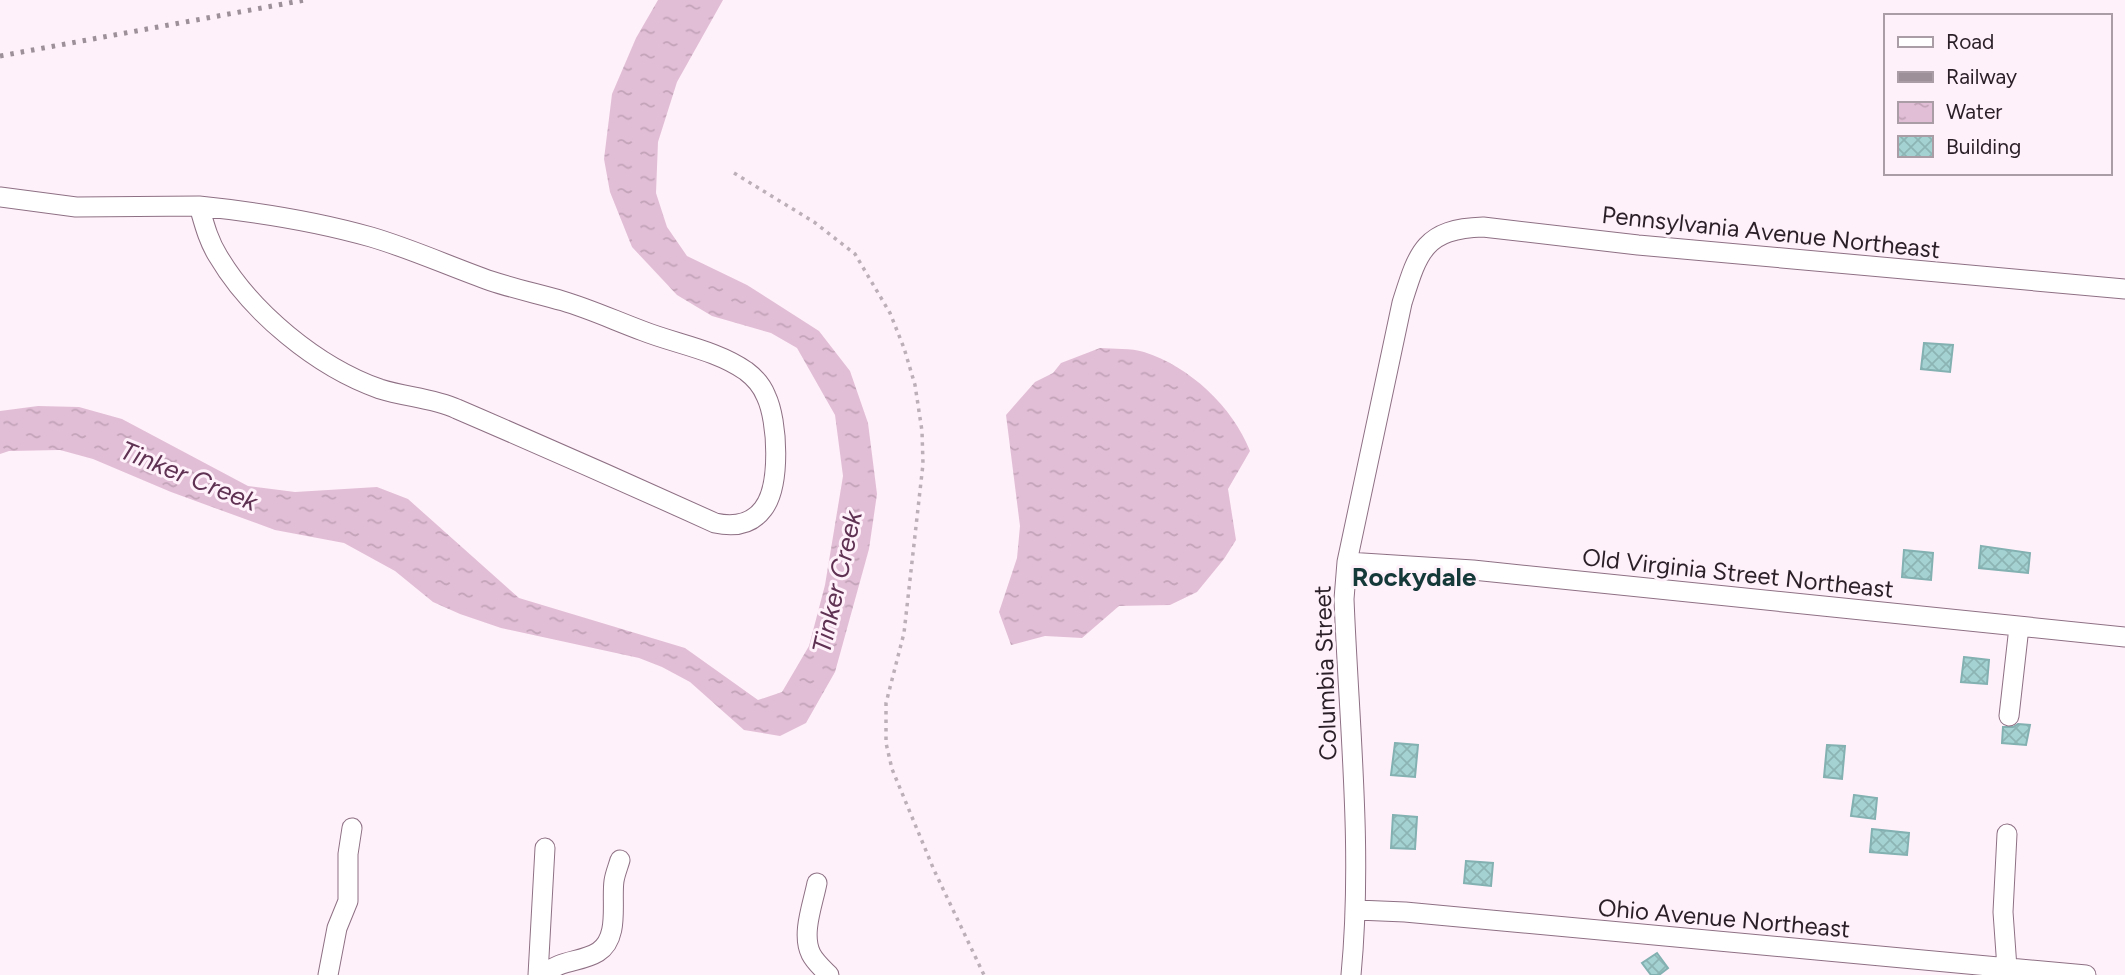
<svg xmlns="http://www.w3.org/2000/svg" width="2125" height="975" font-family="Figtree,sans-serif">
<defs>
<pattern id="water-ripples" width="26" height="14" patternUnits="userSpaceOnUse" patternTransform="scale(1.75)"><rect width="26" height="14" fill="#e2bed6"/><path d="M2 4q2-2 4 0t4 0M15 11q2-2 4 0t4 0" fill="none" stroke="#c2a3b8"/></pattern>
<pattern id="building-cross-hatch" width="8" height="8" patternUnits="userSpaceOnUse" patternTransform="scale(1.75)"><rect width="8" height="8" fill="#a4d2d3"/><path d="M0 0l8 8M0 8l8-8" fill="none" stroke="#8db4b5"/></pattern>
</defs>
<rect width="100%" height="100%" fill="#fff1fa"/>
<path fill="url(#water-ripples)" d="M658,0h65l-46,82 -19,60 -2,51 11,34 20,29 60,29 72,46 31,40 18,52 9,71 -8,55 -34,123 -29,51 -26,13 -36,-6 -54,-48 -28,-15 -23,-9 -138,-30 -41,-14 -27,-12 -38,-31 -51,-28 -69,-13 -104,-38 -78,-33 -33,-9 -51,1 -9,3v-43l38,-5 41,1 43,12 126,67 47,6 82,-5 31,12 111,99 166,50 73,52 24,-8 27,-46 16,-61 18,-109 -8,-61 -38,-67 -26,-15 -59,-17 -35,-21 -45,-48 -22,-55 -6,-33 8,-65 24,-56z
M1100,348c14,1 31,0 44,4 45,14 89,55 106,99l-22,38 8,51 -12,19 -27,33 -27,13 -51,1 -37,32 -37,-2 -34,9 -12,-33 18,-54 3,-32 -14,-111 29,-33 18,-9 8,-10z"/>
<path fill="url(#building-cross-hatch)" stroke="#83b0b1" stroke-width="2" d="M1924,343l29,2 -3,27 -29,-3z
M1981,546l49,7 -2,20 -49,-5z
M1904,550l29,3 -2,27 -29,-3z
M1964,657l25,3 -2,24 -26,-2z
M2018,724l12,1 -4,20 -24,-2 1,-16h10z
M1395,743l23,2 -3,32 -24,-2z
M1827,745l18,1 -3,33 -18,-2z
M1854,795l23,3 -2,21 -24,-3z
M1393,815l24,2 -2,32 -24,-1z
M1872,829l37,4 -2,22 -37,-3z
M1466,861l27,2 -2,23 -27,-3z
M1657,953l11,15 -9,7h-8l-9,-12z"/>
<g fill="none" stroke-linecap="round" stroke-linejoin="round">
<g stroke="#8e7084" stroke-width="21">
<path id="minor" d="M0,197l76,10 123,-1
M199,206c58,6 116,15 172,31 41,12 80,30 120,44 24,8 48,13 72,20 27,8 53,20 80,30 33,13 73,19 103,40 8,6 16,15 20,25 12,25 15,90 -3,113 -12,16 -30,18 -48,14 -86,-39 -172,-77 -258,-114 -24,-11 -52,-12 -77,-20 -63,-22 -129,-77 -162,-133 -10,-16 -14,-33 -19,-50z
M1347,562l126,8 652,67
M2009,716l10,-89
M2007,834l-4,78 4,56
M817,883c-4,21 -16,51 -6,71 4,8 12,15 18,21
M1357,910l48,2 681,63
M328,975l9,-47 11,-27v-47l4,-26
M538,975l7,-127
M544,975c16,-16 36,-12 54,-23 22,-14 13,-50 16,-71 1,-7 4,-14 6,-21
M1351,975c12,-125 -2,-250 -7,-376l3,-37 55,-259c16,-51 22,-74 81,-76l155,18 487,44"/>
</g>
<path stroke="#bdafb8" stroke-width="3.5" stroke-dasharray="3.5 5" stroke-linecap="butt" d="M734,173l80,49 41,32 35,59 14,35 11,37 7,46 1,33 -19,169 -18,70v40l6,26 42,101 50,105"/>
<use href="#minor" stroke="#fff" stroke-width="19"/>
<path stroke="#9d9099" stroke-width="5" stroke-dasharray="3.5 7" stroke-linecap="butt" d="M0,56l305,-56"/>
</g>
<g text-anchor="middle" dominant-baseline="central" stroke-width="6" stroke-linejoin="round" paint-order="stroke">
<g font-size="24" fill="#2b1f27" stroke="#fff1fa">
<text transform="translate(1771 232) rotate(6)">Pennsylvania Avenue Northeast</text>
<text transform="translate(1738 573) rotate(6)">Old Virginia Street Northeast</text>
<text transform="translate(1325 673) rotate(-92)">Columbia Street</text>
<text transform="translate(1724 918) rotate(5)">Ohio Avenue Northeast</text>
</g>
<g font-size="26" font-style="italic" fill="#5f3152" stroke="#fff1fa">
<text transform="translate(189 476) rotate(22)">Tinker Creek</text>
<text transform="translate(837 582) rotate(-77)">Tinker Creek</text>
</g>
<g font-size="26" font-weight="bold" fill="#153839" stroke="#fff1fa">
<text x="1414" y="577">Rockydale</text>
</g>
</g>
<rect x="1884" y="14" width="228" height="161" fill="#fff1fa" stroke="#aa9da6" stroke-width="2"/>
<rect x="1898" y="37" width="35" height="10" fill="#ffffff" stroke="#aa9da6" stroke-width="2"/>
<text x="1946" y="49" font-size="21" fill="#2b1f27">Road</text>
<rect x="1898" y="72" width="35" height="10" fill="#9d9099" stroke="#aa9da6" stroke-width="2"/>
<text x="1946" y="84" font-size="21" fill="#2b1f27">Railway</text>
<rect x="1898" y="102" width="35" height="21" fill="url(#water-ripples)" stroke="#aa9da6" stroke-width="2"/>
<text x="1946" y="119" font-size="21" fill="#2b1f27">Water</text>
<rect x="1898" y="136" width="35" height="21" fill="url(#building-cross-hatch)" stroke="#aa9da6" stroke-width="2"/>
<text x="1946" y="154" font-size="21" fill="#2b1f27">Building</text>
</svg>
